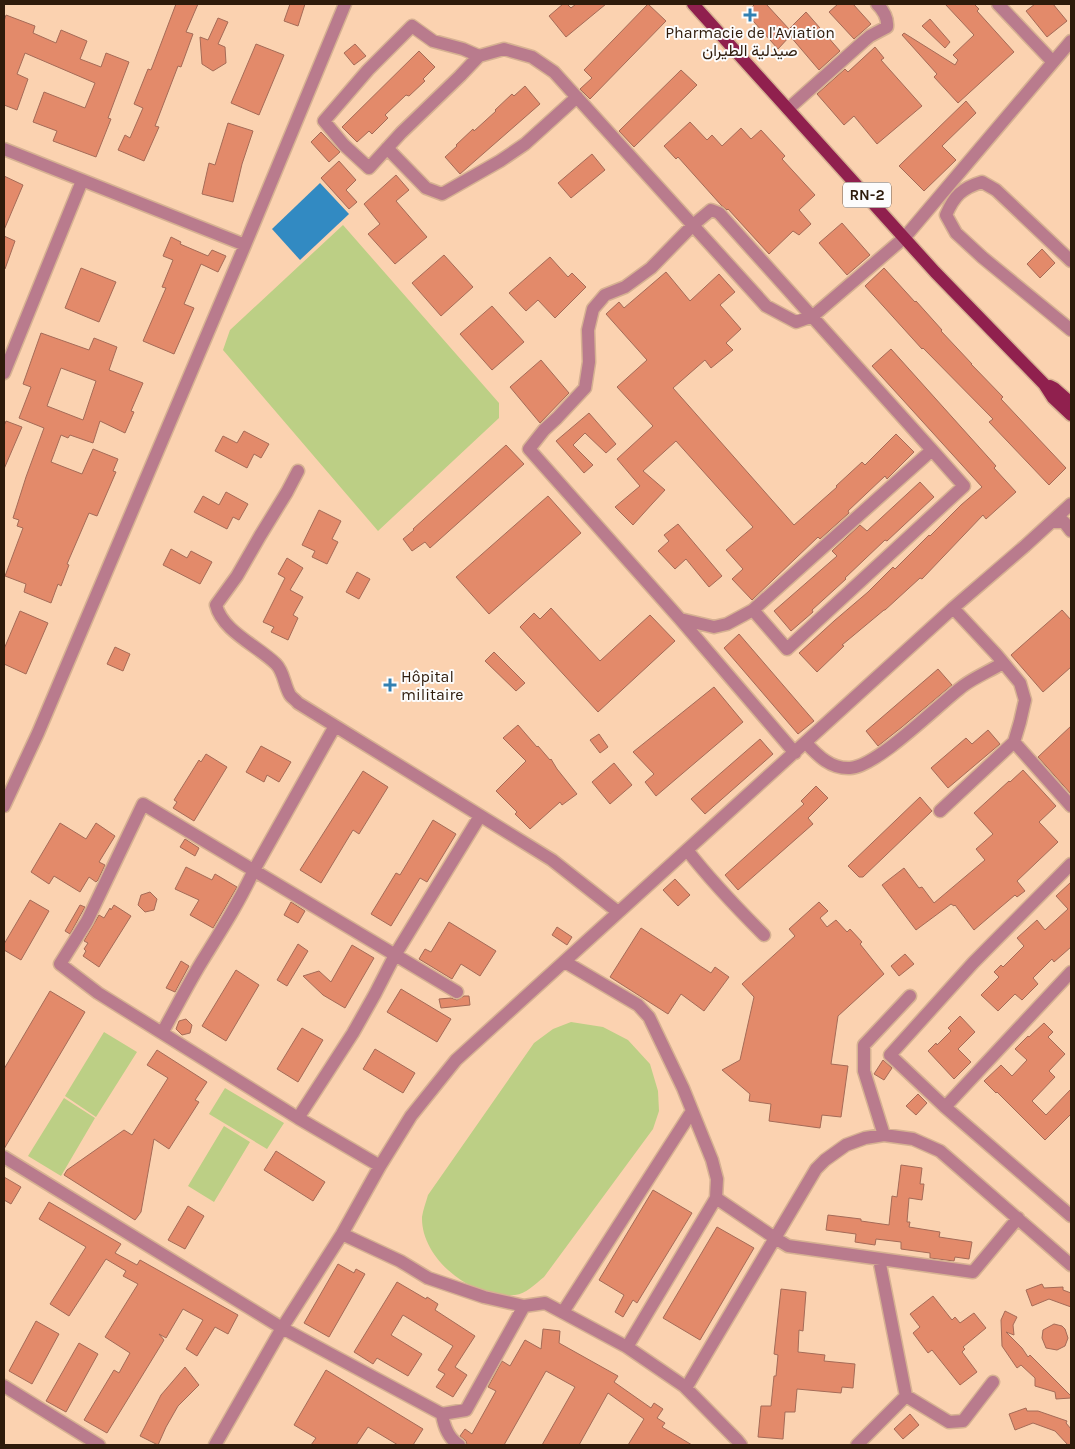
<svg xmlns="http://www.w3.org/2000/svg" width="1075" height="1449" font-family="Karla,Vazirmatn,sans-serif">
<rect width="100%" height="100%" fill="#fbd2b0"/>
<path fill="#bccf85" d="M343,225l156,178v15l-121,113 -155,-181 7,-20z
M571,1022l32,5 25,13 22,24 8,27 1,20 -6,18 -109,148c-9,7 -18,17 -29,18 -41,5 -94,-35 -93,-78 1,-7 4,-15 6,-22l106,-152 19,-14z
M104,1032l33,20 -41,65 -31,-21z
M225,1088l59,35 -17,26 -58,-35z
M64,1098l31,20 -34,58 -33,-20z
M224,1126l26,16 -36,60 -26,-16z"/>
<path fill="#328ac2" d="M320,183l29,31 -49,46 -28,-31z"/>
<path fill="#e38a6a" stroke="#a56b57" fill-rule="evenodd" d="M176,4h22l-12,28 7,2 -12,33 -3,-1 -23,60 4,1 -15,34 -26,-11 7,-15 5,3 13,-30 -9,-4 14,-35 3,1z
M290,4h15l-7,22 -14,-5z
M563,4h4l4,4 5,-4h30l-40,33 -17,-21z
M648,4l18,17 -76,78 -10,-10 12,-11 -8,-8z
M755,4h11l23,25 17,-17 34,39 -21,19 -29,-34 -12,13 -32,-36z
M838,4h15l18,20 -17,15 -25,-27z
M945,4h29l5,5 -2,2 37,41 -56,51 -24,-26 3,-3 -35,-39 2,-2 51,32 3,-5 -5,-5 21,-20z
M1035,4h18l14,17 -20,16 -21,-26z
M6,15l29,11 -2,7 23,10 5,-13 26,11 -7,18 21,8 5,-14 23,9 -21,56 3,1 -15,38 -43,-16 4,-10 -24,-9 11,-30 41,16 10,-25 -70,-30 -8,21 11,5 -11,31 -13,-5v-84z
M218,18l10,4 -10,22 7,3 1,16 -13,8 -11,-7 -2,-27 8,3z
M930,19l20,23 -5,6 -23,-22z
M256,44l28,11 -25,60 -28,-12z
M355,44l11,12 -12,9 -10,-12z
M875,47l9,11 -3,2 41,46 -45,38 -23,-28 -10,9 -27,-31 28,-25 3,3z
M419,51l16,16 -12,12 2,2 -16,15 -3,-1 -21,20 3,3 -16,16 -3,-3 -12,11 -15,-15z
M681,70l16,15 -63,62 -15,-16z
M525,86l15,18 -80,70 -15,-17 12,-11 -1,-1 17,-16 1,2 22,-20 -1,-1 17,-16 2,2z
M966,101l10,12 -34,33 14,14 -32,31 -25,-25z
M690,122l17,18 5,-5 10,11 19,-18 10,11 10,-9 24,26 -3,3 33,36 -16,15 12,14 -12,11 -6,-4 -24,23 -41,-45 -1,1 -6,-5 -43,-48 -2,2 -12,-13z
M228,123l25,8 -11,33 -9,38 -31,-8 7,-31 6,2z
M321,132l19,20 -11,10 -18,-20z
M592,154l13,16 -34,28 -13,-15z
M339,161l17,19 -10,10 11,12 -8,7 -28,-31z
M396,175l13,15 -13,11 31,36 -32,27 -27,-30 12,-10 -16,-20z
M4,176l19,9 -19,45z
M842,223l28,32 -23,20 -28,-32z
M4,236l11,5 -10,28h-1z
M171,237l10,5 -1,2 28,12 4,-6 14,6 -8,16 -17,-8 -17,40 10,4 -20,46 -31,-13 23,-53 -4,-1 11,-27 -10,-4z
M1042,249l13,14 -15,15 -13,-14z
M444,255l29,32 -32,29 -29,-33z
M550,257l18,20 4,-4 14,14 -31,31 -17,-18 -12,11 -17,-18z
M81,268l35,14 -17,40 -34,-14z
M884,268l31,34 1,-1 26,29 -1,1 31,33h-1l32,33 -2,2 65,69 -17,17 -60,-63 4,-3 -70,-71 -1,1 -57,-63z
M666,272l24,29 29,-27 16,18 -15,13 21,24 -15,14 7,7 -22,18 -6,-8 -32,28 121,137 43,-38 -1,-1 26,-24 3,3 31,-31 18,18 -27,27 -2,-3 -37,35 1,2 -29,26 -2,-2 -66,63 -20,-21 11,-10 -17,-19 27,-23 -77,-86 -33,30 22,19 -13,14 -19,21 -18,-18 25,-21 -23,-27 36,-33 -36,-39 30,-27 -41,-46 13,-12 5,6z
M492,306l32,36 -32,28 -32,-36z
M41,333l48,17 5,-12 23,9 -8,23 34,13 -12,28 3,1 -9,21 -25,-12 -7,22 -23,-8 -2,3 -7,-3 -10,27 31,12 11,-25 25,10 -5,12 3,1 -19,44 -8,-3 -22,51 2,1 -8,21 -3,-2 -7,19 -27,-11 2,-8 -21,-8 18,-48 -6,-2 2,-6 -6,-2 13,-41 18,-49 -25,-10 12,-31 -8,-3zM61,368l35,13 -13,39 -36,-14z
M891,349l105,117 -2,2 22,24 -30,27 -3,-4 -61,64 -2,-1 -35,32h-1l-42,35 2,1 -27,26 -18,-19 35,-32 34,-29 25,-25 2,2 34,-34 1,1 31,-31 21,-18 -110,-121z
M541,360l28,33 -29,30 -30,-36z
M589,413l27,31 -10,9 -21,-20 -12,12 20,20 -9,8 -28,-32z
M6,421l16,6 -18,42v-43z
M244,431l25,13 -8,14 -7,-4 -7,14 -32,-17 8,-15 14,7z
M506,445l18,19 -94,84 -5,-6 -13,9 -9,-12 11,-9 -1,-1z
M920,482l14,15 -47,44 -2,-1 -40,38 1,1 -34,31 1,2 -22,19 -17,-20 63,-55 -5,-5 28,-26 7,6z
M226,492l22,12 -9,16 -6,-3 -6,12 -33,-17 9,-16 16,9z
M548,496l33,37 -92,81 -33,-37z
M319,510l22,11 -9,18 6,3 -11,22 -15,-7 3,-6 -13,-6z
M678,524l44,52 -13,11 -23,-28 -11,10 -17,-18 11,-10 -5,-6z
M171,549l16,9 4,-7 21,11 -12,22 -37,-19z
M287,558l16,10 -13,22 13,7 -10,18 5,3 -10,22 -17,-8 3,-5 -11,-5 22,-44 -7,-4z
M357,572l13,7 -11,20 -13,-7z
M551,608l49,53 50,-46 25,26 -77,71 -78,-85 14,-14 6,6z
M1062,610l9,10v47l-28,25 -32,-37z
M20,611l28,12 -22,51 -22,-10v-15z
M739,634l75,87 -16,13 -74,-86z
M115,647l15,7 -7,17 -16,-7z
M494,652l31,31 -9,8 -31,-30z
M938,669l14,16 -50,42 -24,19 -12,-15z
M714,687l29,35 -87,74 -11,-14 9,-8 -21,-22z
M518,725l19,22 1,-1 12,14 1,-1 6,10 20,25 -15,11 -2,-3 -30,27 -15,-15 2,-2 -21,-21 30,-30 -23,-23z
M1071,726v68l-33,-37z
M988,730l12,14 -52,44 -17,-20 35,-30 6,6z
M599,734l9,13 -8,6 -10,-13z
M760,739l13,15 -68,60 -14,-15z
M261,746l30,16 -12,20 -12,-7 -3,7 -18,-10z
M206,754l21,13 -33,54 -21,-13 4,-6 -3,-2 25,-40 2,2z
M614,763l18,22 -22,19 -18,-22z
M1023,770l33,36 -17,16 19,20 -41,39 8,10 -8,6 -2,-2 -41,35 -19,-25 -1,1 -3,-2 -35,26 -34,-45 22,-17 15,20 3,-1 12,16 51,-43 -9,-11 17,-15 -19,-21 35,-32 1,1z
M363,771l25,16 -29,47 -6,-4 -32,53 -21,-13z
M816,786l12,12 -20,20 5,6 -75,66 -13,-15 79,-71 -3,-3z
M920,797l12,14 -69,66h-4l-11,-11z
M433,820l23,14 -29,48 -7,-4 -29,48 -20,-12 25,-41 4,2z
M60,823l26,16 10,-16 19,13 -16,26 6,3 -7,15 -2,2 -7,-5 -9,15 -26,-16 -5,8 -18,-12z
M185,839l14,9 -4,8 -15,-9z
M186,867l26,13 3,-6 22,13 -24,41 -23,-13 9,-15 -24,-11z
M675,879l15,16 -12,11 -15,-16z
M1071,882v65l-17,15 -2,-3 -19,19 5,6 -16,16 -7,-6 -17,17 -17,-16 18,-18 -5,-5 7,-7 2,2 21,-21 -7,-8 20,-18 8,10 23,-21 -12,-13z
M150,892l7,7 -3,11 -9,2 -7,-7 3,-10z
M30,900l19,11 -28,49 -17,-10v-6z
M291,902l14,9 -7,12 -14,-8z
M819,902l9,9 -8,7 7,9 9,-7 11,12 3,-3 12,13 -2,2 24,30 -46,42 -7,48 17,2 -7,51 -19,-2 -2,13 -51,-7 2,-17 -22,-3 1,-7 -28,-24 18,-10 14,-63 -12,-13 53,-48 -6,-7z
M80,905l5,2 -15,27 -5,-3z
M114,905l17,11 -32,51 -16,-11 3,-5 -2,-2 4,-6 -4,-2 15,-26 5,3 6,-10 1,2z
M449,922l47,29 -16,25 -19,-12 -9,15 -33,-20 6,-10 6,3z
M557,927l15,10 -5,8 -15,-10z
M641,928l70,45 4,-6 14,10 -25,34 -23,-17 -13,20 -58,-37z
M298,944l10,7 -21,35 -10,-6z
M352,945l22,13 -29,50 -22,-13 -20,-19 16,-5 12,11z
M905,954l9,10 -15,12 -8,-10z
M181,961l8,5 -14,26 -9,-4z
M236,970l23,15 -33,56 -24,-15z
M401,989l50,30 -14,23 -50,-30z
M50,991l35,21 -81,137v-80z
M464,996h5l1,9 -29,3 -2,-9 12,-1 6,2z
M960,1016l15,16 -17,17 13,13 -17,17 -26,-28 8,-8 1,2 14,-14 -3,-3z
M186,1019l6,6 -2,8 -8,2 -6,-6 3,-8z
M1044,1023l9,9 -5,5 17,17 -16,17 6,6 -23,24 14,14 25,-26v25l-26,26 -48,-48 -1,1 -12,-12 17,-16 11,11 15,-16 -12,-11 13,-13 1,1z
M302,1028l21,12 -25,42 -21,-13z
M375,1049l40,24 -12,20 -40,-24z
M157,1050l50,32 -12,18 4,2 -30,47 -15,-10 -13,73 -6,8 -71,-45 3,-5 57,-40 8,5 36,-57 -21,-13z
M883,1060l9,8 -8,12 -10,-6z
M918,1094l9,9 -11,12 -10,-9z
M276,1151l49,31 -12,19 -49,-31z
M901,1165l21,3 -2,16h4l-2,16 -13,-2 -2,24h3l-1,5 31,5 -1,5 33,5 -3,17 -14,-2 -1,4 -24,-3v-5l-29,-4v-7l-25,-3 -1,6 -20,-3 1,-8 -30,-4 2,-15 33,4v2l28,4 3,-29 5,1z
M4,1177l17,10 -10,17 -7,-4z
M653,1190l39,23 -55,90 -4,-3 -10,17 -8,-5 9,-17 -25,-15z
M49,1202l72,42 -6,9 22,12 3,-5 98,55 -10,19 -13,-7 -18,29 -11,-7 17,-29 -20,-11 -17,29 -7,-4 5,6 -57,93 -23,-13 30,-50 5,3 11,-20 -25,-16 33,-53 -15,-8 3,-5 -20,-12 -37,57 -19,-12 36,-57 -47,-28z
M188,1206l16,10 -19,33 -17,-9z
M717,1227l37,21 -54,92 -37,-22z
M338,1264l16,9 2,-4 9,5 -36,63 -25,-14z
M397,1282l29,17 1,-2 11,7 -3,6 40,26 -20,31 12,8 -14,22 -17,-10 9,-13 -7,-4 15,-24 -50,-31 -12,20 31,19 -14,22 -31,-18 -4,6 -19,-12z
M1042,1284l2,4 19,-1v3l8,3v14l-22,-8 -17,7 -6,-16z
M781,1289l25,3 -3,39 -4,-1 -1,22 27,3 -1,6 31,3 -2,24 -11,-1 -1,6 -44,-4 -2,23h-10l-2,27 -25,-2 3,-31h10l3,-30h2l2,-21 -4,-1z
M933,1296l19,24 3,-3 5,6 14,-10 12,15 -23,19 2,2 -3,3 15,20 -17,13 -28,-35 -4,3 -15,-20 7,-6 -10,-13z
M1005,1311l12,6 -4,8 1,10 -8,-3 16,16 6,9 2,-2 41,41v2l-15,1 -1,-7 -20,-6v-8l-14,-13 -4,3 -15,-22 -1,-26z
M36,1321l23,13 -27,50 -23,-13z
M1054,1324l8,2 3,3 3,9 -3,8 -8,4 -11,-2 -4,-10 1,-8z
M543,1329l17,2 -1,12 59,33 -4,6 37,26 3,-5 9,6 -6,9 8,5 -3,4 30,18h-64l16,-26 -36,-26 -29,52h-37l33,-58 -29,-16 -42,74h-37l-1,-4 -6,-5 5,-7 7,5 24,-43 -8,-4 14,-26 8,5 15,-26 16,9z
M79,1343l19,11 -32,58 -20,-11z
M185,1367l14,18 -21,21 -12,21 -8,18 -18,-9 21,-41z
M326,1370l97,59 -10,16h-15l-30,-18 -12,18h-45l5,-7 -22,-13z
M1026,1408l1,3h11l29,10 -1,2 5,6v16h-3l-13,-14 -22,-8 -18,7 -6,-16z
M910,1414l9,11 -16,14 -9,-10z"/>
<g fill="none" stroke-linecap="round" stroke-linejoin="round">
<g stroke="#d6b192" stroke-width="15">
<path id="minor" d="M998,4l55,58
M479,56l-16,-7 -30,-8 -21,-15 -44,44 -44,51 20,24 25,23 32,-35 59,-57 19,-20 25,-7 28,8 22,15 212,234 30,16 17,-6 92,-79 166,-196
M788,109l76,-68 6,-5 17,-9c1,-9 -4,-17 -10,-23
M387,148l39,40 16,6 58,-33 25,-17 52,-47
M4,149l241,96
M1071,261l-75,-71 -14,-8c-20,6 -28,14 -36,33l10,18 26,24 89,73
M4,373l78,-192
M298,471l-11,21 -27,44 -23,40 -21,29c6,26 42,41 60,59 8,8 8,21 14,31 2,3 6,5 8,8l254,157 66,52
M1052,522h12l7,9
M753,610l34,39 177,-163 -32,-36
M680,619l34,8 13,-3 26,-14 179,-160 -213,-237 -8,-3 -18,15 -42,43 -26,19 -20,8 -12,14 -5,21 1,32 -4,26 -28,30 -13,12 -15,19 151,170 115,134
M1014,742l57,64
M806,743c12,13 25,26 44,25 27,-1 89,-64 113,-82 12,-9 27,-15 40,-23
M4,806l34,-73 207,-488 100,-241
M940,811l74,-69 6,-20 5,-22 -5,-17 -24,-29 -43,-46
M687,850c24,31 50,58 77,85
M565,962l73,43 11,12 34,71 29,72 5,19 -1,19 -89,149
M1071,972l-126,135 126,109
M162,1033c14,-25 27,-51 42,-75 18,-29 36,-57 50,-88l81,-144
M945,1107l-55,-52 83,-92 98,-99
M298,1118l55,-85 22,-39 20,-39 85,-139
M884,1135l-20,-64v-26l46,-49
M4,1157l278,171 160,86 24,-4 58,-104
M380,1166l-82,-48 -200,-125 -38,-29 27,-43 56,-117 314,188
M716,1198l59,40 13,8 185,26 45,-54
M342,1234l58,27 28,17 56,19 40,9 21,-3 82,44 57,39 53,54 4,5
M563,1312l129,-201
M4,1386l95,59
M686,1388l130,-219 9,-9 21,-15 19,-7 19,-3 29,4 27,12 131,114
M906,1396l43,26 14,-1 30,-39
M442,1414c2,13 6,24 17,31
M215,1445l67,-117 60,-94 38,-68 31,-50 45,-56 497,-452 72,-62 46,-42
M857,1445l49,-49 -27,-137"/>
</g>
<g stroke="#d6b192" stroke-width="15">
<path id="major" d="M693,4l242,268 109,112 9,14 18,17
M1050,386l4,2 17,15"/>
</g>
<use href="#minor" stroke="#b97b8d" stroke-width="12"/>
<use href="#major" stroke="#90204e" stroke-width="12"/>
</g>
<g fill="#307fb1" stroke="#fcfcfc" stroke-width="2">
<path d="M747.5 7.5h5v5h5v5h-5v5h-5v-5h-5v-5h5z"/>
<path d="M387.5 677.5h5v5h5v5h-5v5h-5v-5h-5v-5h5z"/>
</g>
<g text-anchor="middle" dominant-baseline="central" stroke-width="4" stroke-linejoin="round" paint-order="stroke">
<rect fill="#fcfcfc" stroke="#6c5e53" stroke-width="1" x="843" y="182.5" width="48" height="25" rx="4"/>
<g font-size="15" font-weight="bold" fill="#2e1b0b">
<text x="867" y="195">RN-2</text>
</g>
<g font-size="16" fill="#2e1b0b" stroke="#fcfcfc">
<text x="750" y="32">Pharmacie de l'Aviation<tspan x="750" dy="18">صيدلية الطيران</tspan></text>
<text x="401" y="676" text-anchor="start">Hôpital<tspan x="401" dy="18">militaire</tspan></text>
</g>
</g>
<rect width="1075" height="1449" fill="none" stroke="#2e1b0b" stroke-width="10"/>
</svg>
